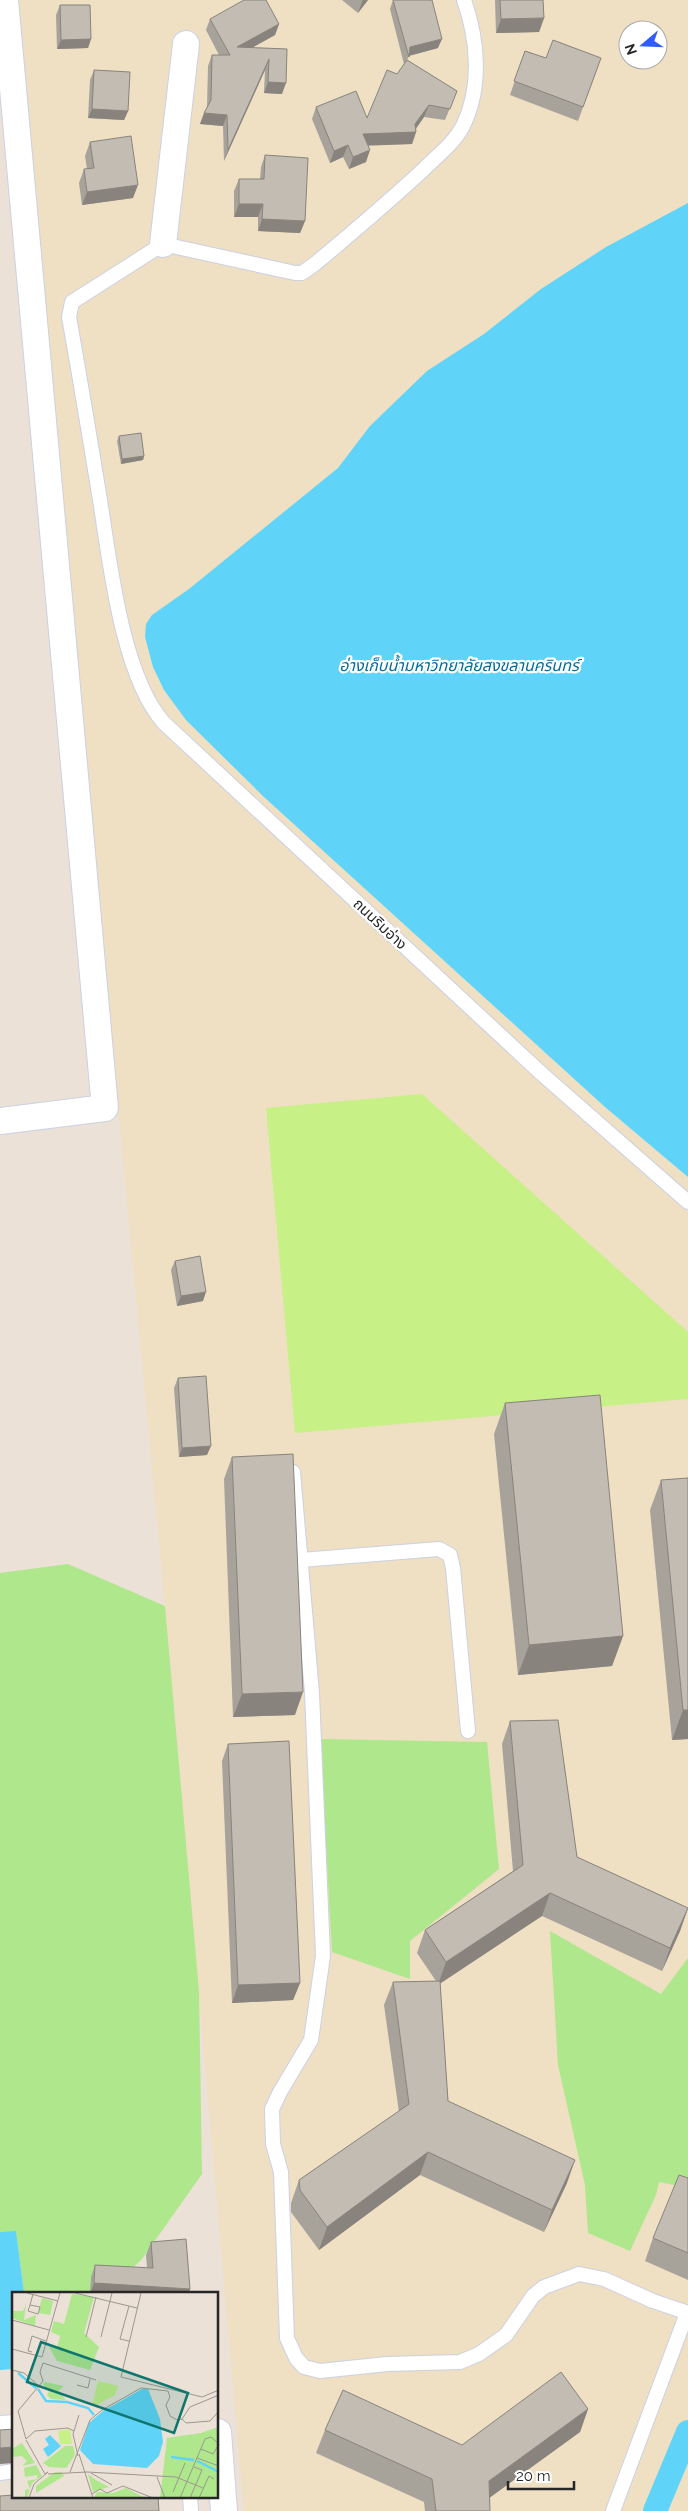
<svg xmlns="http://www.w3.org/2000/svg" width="688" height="2511" font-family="Raleway,'Noto Sans Thai',sans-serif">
<rect width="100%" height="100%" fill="#ebe1d6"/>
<path fill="#efdfc3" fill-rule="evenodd" d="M14,0h674v2511h-444l-79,-905zM628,30h30v30h-30z"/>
<path fill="#afe78d" d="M68,1564l97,42 34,385 3,183 -60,85 -35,34h-83l-8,-61 -16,1v-660z
M320,1739l167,3 12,127 -89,72v38l-78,-27z
M550,1931l111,63 27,-36v221l-4,8 -25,-5 -3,13 -26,56 -42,-18 -3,-48 -27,-120z"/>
<path fill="#c7f087" d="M422,1094l266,238v67l-393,34 -29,-325z"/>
<path fill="#5fd4f8" d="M688,203v974l-83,-70 -341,-310 -78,-77 -22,-30 -11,-23 -8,-30 1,-13 6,-9 37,-26 149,-121 32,-42 57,-55 57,-37 57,-45 65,-42z
M16,2231l8,62 -10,1v75l-14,1v-138z"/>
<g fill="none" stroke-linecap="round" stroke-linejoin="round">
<path stroke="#5fd4f8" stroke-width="24" d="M655,2511l33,-79"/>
<g stroke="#ccd1e2" stroke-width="16">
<path id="lane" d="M464,0c14,40 18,87 -1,126 -9,17 -25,29 -38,42 -35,33 -72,64 -109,95l-14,10h-7l-132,-29 -91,58 -3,15c11,61 21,122 31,183 10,63 22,176 64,223l378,351 146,128
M293,1472l19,221 11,263 -12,84 -31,52 -8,17 1,35 8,28 6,166 9,20 8,9 16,4 67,-7 73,-2 19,-8 27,-19 27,-39 11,-9 35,-13 25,5 49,22 35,12
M301,1560l138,-11 11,6 3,13 15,163
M0,2473l14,-2
M190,2497l1,14
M613,2511l74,-198"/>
</g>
<g stroke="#ccd1e2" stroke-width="28">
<path id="street" d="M163,244l23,-200
M0,1121l105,-13 -100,-1108
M0,2429l14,-1
M218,2432l6,79"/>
</g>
<use href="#lane" stroke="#fff" stroke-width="14"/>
<use href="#street" stroke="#fff" stroke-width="26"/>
</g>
<path fill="#a7a29a" d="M342,0h26l-10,13z
M393,0l45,48 -29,8 -2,4 50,31 -12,29 -21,-3 -8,12v3l-4,12 -44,1 -2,17 -17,7 -6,-12 -13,6 -18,-44 4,-12 51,11 30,-44 7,-10 -14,-55z
M495,0h48l1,18 -5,14 -43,1z
M60,5l31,34 -3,9 -31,1 -1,-34z
M210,19l69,5 -4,11 -23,13 35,1 -5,45 -18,-1 1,-23 -41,91 -1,-35 -23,-2 7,-16 1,-42 4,-11h7l-13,-25z
M525,51l21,7h55l-23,63 -68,-26z
M94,70l34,41 -4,9 -36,-2 2,-38z
M90,142l43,56 -51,7 -3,-22 5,-14h3l-2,-13z
M265,155l40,66 -5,12 -42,-2v-14h-24v-26l5,-12h21l1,-12z
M119,436l25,20 -1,4 -22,4 -4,-23z
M175,1261l28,40 -26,5 -6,-36z
M178,1378l29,77 -28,2 -5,-69z
M505,1403l118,233 -11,30 -94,9 -24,-241z
M232,1457l63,258 -62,2 -9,-238z
M661,1480l27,259 -16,1 -22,-230z
M510,1721l67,136 111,51 -8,23 -18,40 -120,-55 -102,67 8,118 119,82 -23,49 -124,-57 -101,75 -28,-38v-9l8,-23 100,-68 -15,-107 9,-23 43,-1 -19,-28 8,-23 88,-59 -11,-127z
M228,1744l72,239 -7,17 -61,3 -10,-242z
M688,2178v102l-43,-19 8,-23z
M151,2242l39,47 -1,5h-99l1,-17 4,-12 52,3 -1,-13z
M588,2409l-8,23 -90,65v14h-65l-1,-9 -108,-49 9,-23 137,15z"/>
<path fill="#88847d" d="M363,0h5l-10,13 4,-11z
M544,18l-5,14 -43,1 5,-14z
M279,24l-4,11 -42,23 4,-11z
M91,39l-3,9 -31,1 4,-9z
M442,39l-4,9 -30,8 2,-9z
M269,59l-4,11 -41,91 4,-11z
M268,82l18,1 -4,11 -18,-1z
M429,105l-5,12 -11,15h3l-4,12 -53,2 4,-12 52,-10z
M92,109l36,2 -4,9 -36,-2z
M204,113l23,2 -4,11 -23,-2z
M348,145l-5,12 -13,6 4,-12z
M370,150l-4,12 -17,7 4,-12z
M138,185l-5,13 -51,7 5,-13z
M239,204h24l-5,13h-24z
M262,219l43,2 -5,12 -42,-2z
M144,456l-1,4 -22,4 1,-5z
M206,1292l-3,9 -26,5 4,-10z
M211,1446l-4,9 -28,2 3,-9z
M623,1636l-11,30 -94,9 11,-30z
M303,1692l-8,23 -62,2 9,-23z
M683,1710h5v29l-16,1z
M550,1893l-8,23 -104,69 8,-23z
M688,1908l-8,23 -18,40 8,-23z
M300,1983l-7,17 -61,3 6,-18z
M428,2152l-8,23 -101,75 8,-23z
M575,2160l-8,23 -23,49 8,-22z
M94,2283l96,6 -1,5h-99z
M588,2409l-8,23 -99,72 8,-23z
M14,2447v16l-14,1v-16z"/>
<path fill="#c2bcb3" stroke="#88847d" d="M244,0h22l13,24 -42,23 50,2 -1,34 -18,-1 1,-23 -41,91 -1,-35 -23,-2 7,-13 1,-45h18l-20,-36z
M393,0h39l10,39 -32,8 -1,10z
M500,0h43l1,18 -43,1z
M60,5h30l1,34 -30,1z
M553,40l48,18 -18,49 -69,-26 11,-30 21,7z
M407,60l50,31 -7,18 -21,-4 -14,19 1,8 -53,2 7,16 -17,7 -5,-12 -14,6 -18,-44 40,-16 11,27 20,-48 10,4z
M94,70l36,2 -2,39 -36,-2z
M131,136l7,49 -51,7 -3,-23 10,-1 -4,-26z
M265,155l43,3 -3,63 -43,-2 1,-15h-24v-25h25z
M141,433l3,23 -22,3 -3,-23z
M200,1256l6,36 -25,4 -6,-35z
M206,1376l5,70 -29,2 -4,-70z
M600,1395l23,241 -94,9 -24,-242z
M293,1454l10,238 -61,2 -10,-237z
M688,1478v232h-5l-22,-230z
M558,1720l19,137 111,51 -18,40 -120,-55 -104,69 -21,-32 98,-65 -13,-144z
M289,1741l11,242 -62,2 -10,-241z
M440,1981l8,120 127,59 -23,50 -124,-58 -101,75 -27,-37 -1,-10 110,-76 -16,-122z
M679,2175l9,3v75l-35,-15z
M186,2239l4,50 -96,-6 1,-18 58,3 -2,-26z
M561,2372l27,37 -99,72 1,30h-54l-4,-32 -107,-49 18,-40 119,55z
M14,2429v18l-14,1v-18z
M14,2495v2h144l1,14h-159v-15z"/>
<g text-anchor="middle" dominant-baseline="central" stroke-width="4.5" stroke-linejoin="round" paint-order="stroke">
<g font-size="15" fill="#272727" stroke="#fff">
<text transform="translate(380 924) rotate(43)">ถนนริมอ่าง</text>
</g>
<g font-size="16" font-style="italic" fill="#026e9f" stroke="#fff">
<text x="459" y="665">อ่างเก็บน้ำมหาวิทยาลัยสงขลานครินทร์</text>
</g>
</g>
<g transform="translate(12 2292)">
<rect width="206" height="206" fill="#ebe1d6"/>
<path d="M60,2l22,3 -10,36 15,14 -9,23 -33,-9 -8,-14 8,1 3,-12 -9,-4 3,-11 10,3zM30,6l11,3 -3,14 -12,-2zM14,12l-2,16 12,-5 -1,11 -23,-8v-7h11zM33,90l19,4 -6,5 8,9 -15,-1 -4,-4 2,-3 -6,-8zM206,135v71h-58l7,-60 34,-5zM10,151l13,20 -13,3 5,-5 -5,-5 -10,1v-8zM53,154h8l2,9 -9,13 -17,-1 -6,-4zM24,173l6,11 -10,7 -5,15h-2v-8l5,-1 -3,-8 10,-2v-4l-12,2 -1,-9zM43,180h7l2,4 -28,17v-7zM76,182l8,6 13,7 -16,5zM114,196l19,10h-51l3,-6 16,1z" fill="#afe78d"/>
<path d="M86,89l20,5 -3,9 -20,11h-3zM58,137l2,15h-12l-2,-13z" fill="#c7f087"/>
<path d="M130,97h6l12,30 3,23 -4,14 -12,12 -54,-4 -13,-14 9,-27 14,-12zM38,143l11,11 -13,11 -5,-8 6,-4 -4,-6z" fill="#5fd4f8"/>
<path fill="none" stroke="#5fd4f8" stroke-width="2.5" d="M6,81l18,15M26,97l8,12 21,1 21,6 6,7M159,165l23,3M185,169l22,11"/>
<path fill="none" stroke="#9d9790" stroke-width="1" d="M15,1l31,8M63,1l62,15M129,1l-20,84 81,20 17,-7M18,13l10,2 -2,7 -10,-3 2,-6 3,-11M117,14l-9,33 9,2M0,28l37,10M74,45l10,-40M89,45l11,-44M0,57l30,8 18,-64M20,60l-4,-1 4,-15 14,5M0,78l12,3 15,13M65,93l11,3 2,-9M170,127l4,4 24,-2 9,-10M14,147l-8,-28 25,-30 -3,-9 3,-9 53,17M14,147l9,-8 33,-3 6,3M14,148l19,34M189,157l12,5 6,-10M67,162l14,44M66,164l-5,-22 6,-19M185,166l22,8M58,180l20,-52 12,-10 39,-22 27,3 2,6 -4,8 4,11 7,4 5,-1 8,-12 29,-12M79,181l21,12M36,182l39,-2 89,5 27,11M145,185l8,21M161,200l12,-29M80,202l8,-5 7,4 16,-7 30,12M17,206l5,-14 14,-12 -3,2M168,206l25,-59 6,-2 8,7M178,206l12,-28 -8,-3M187,206l10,-22 5,3"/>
<path fill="#0f766e" fill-opacity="0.15" stroke="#0f766e" stroke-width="2.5" d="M29,50l147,51 -14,40 -147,-51z"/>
<rect width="206" height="206" fill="none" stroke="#272727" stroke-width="2.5"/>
</g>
<g transform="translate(643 45) rotate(251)"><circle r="24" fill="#ffffff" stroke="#a9a9a9"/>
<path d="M0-4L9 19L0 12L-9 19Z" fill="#2f5dff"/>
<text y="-8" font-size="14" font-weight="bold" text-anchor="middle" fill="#272727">N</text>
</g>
<path d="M508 2481v8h66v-8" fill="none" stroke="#272727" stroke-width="2.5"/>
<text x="516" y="2481" font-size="15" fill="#272727" stroke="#ffffff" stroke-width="4" paint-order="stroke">20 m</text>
</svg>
